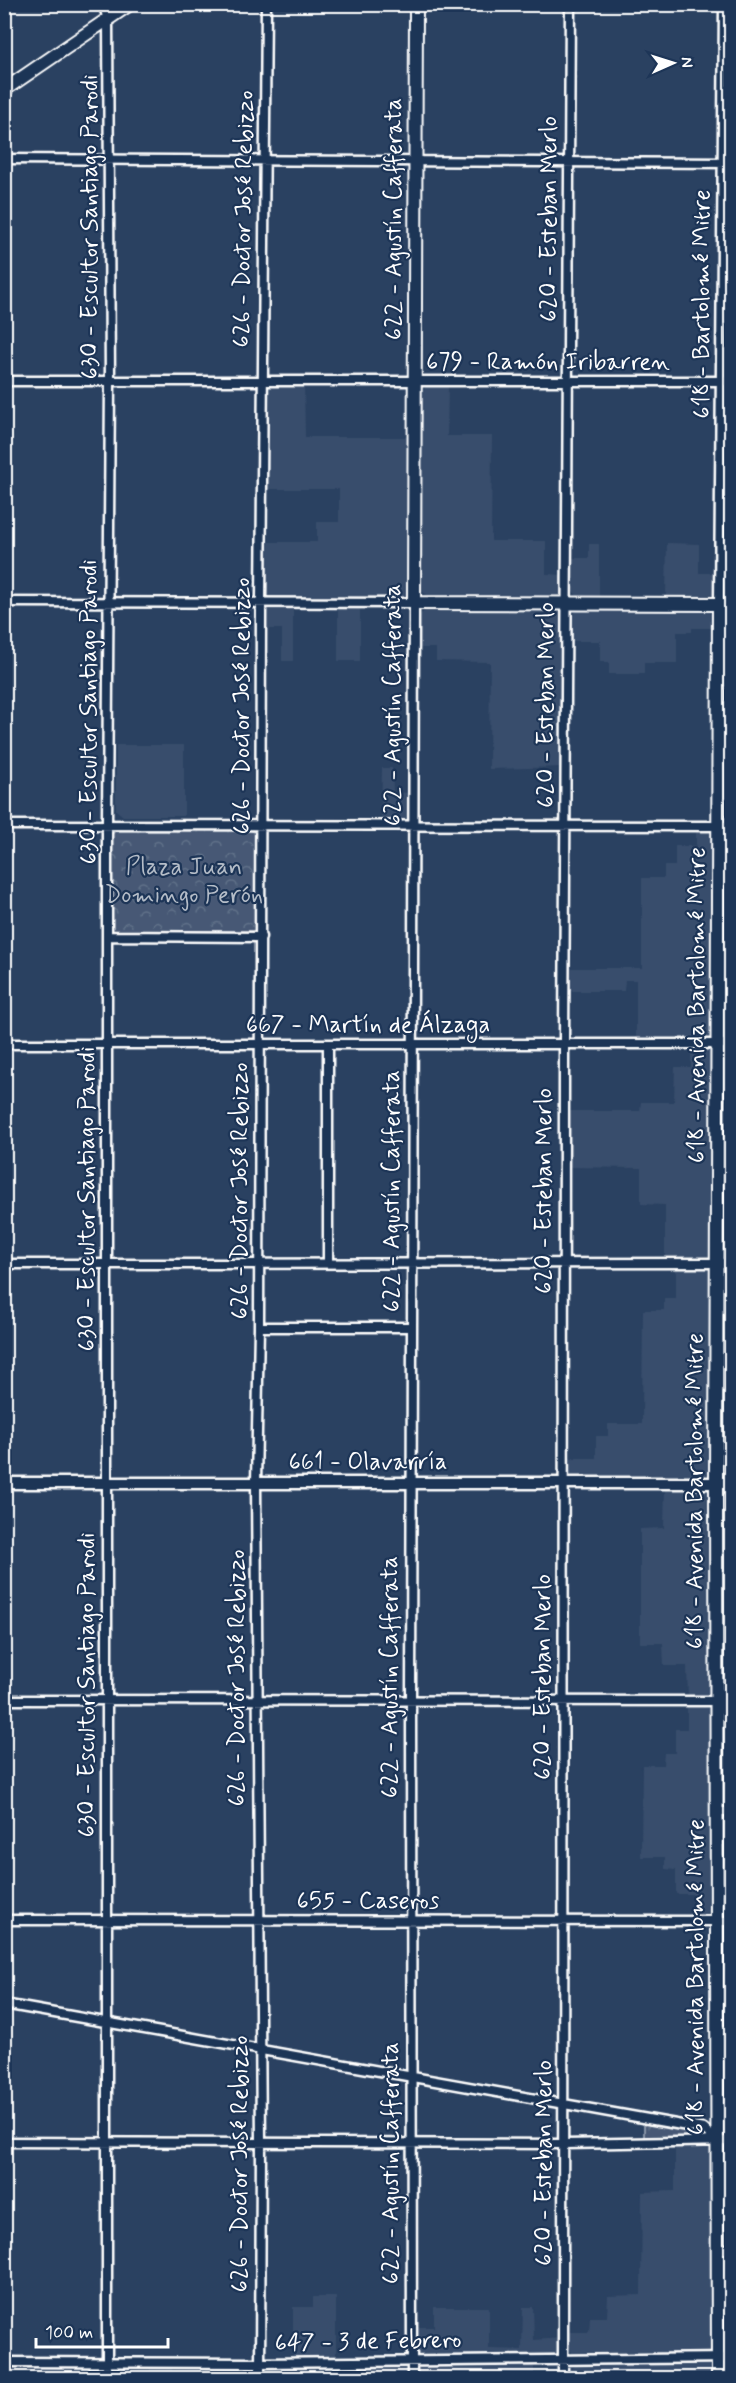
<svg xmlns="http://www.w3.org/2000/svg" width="736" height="2383" font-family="Mynerve,sans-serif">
<defs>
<pattern id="park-crowns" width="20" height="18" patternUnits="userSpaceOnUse" patternTransform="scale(1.5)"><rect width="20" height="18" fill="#465975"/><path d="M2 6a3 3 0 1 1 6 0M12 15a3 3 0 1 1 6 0" fill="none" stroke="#62728a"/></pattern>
</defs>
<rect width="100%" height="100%" fill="#2a4161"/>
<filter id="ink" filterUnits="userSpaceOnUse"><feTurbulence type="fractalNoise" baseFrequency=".0167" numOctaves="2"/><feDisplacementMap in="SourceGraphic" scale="12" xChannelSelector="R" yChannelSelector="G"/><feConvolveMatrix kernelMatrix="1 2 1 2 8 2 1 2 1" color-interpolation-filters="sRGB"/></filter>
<g filter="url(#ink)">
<path fill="#394e6c" d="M273,384h31l1,53h104v155l-2,5 -135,1 -6,-3v-53h51v-20h22v-33h-73v-98z
M427,385h21l-1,51h45l-1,105h55v33l17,1v17l-4,5 -127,1 -11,-7 -1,-196z
M667,543l32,1v29h16v21l-3,3 -46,1z
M589,544h10v54h-20l-7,-8v-32h17z
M269,607h24v54h-11v-32h-19l1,-17z
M338,608h22v53h-22z
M555,609l8,5 -1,153 -73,2 1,-107 -54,-1v-13h-17l1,-33 5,-5z
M578,610h129l7,6v12h-22v4h-15v31h-33v11h-35v-12h-9v-21h-27v-26z
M725,696h6v46h-7z
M116,745h68v71h-61l-7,-6z
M382,768h10l1,24 17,1v21l-5,7 -24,1z
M696,830h12l5,6 -1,199 -6,5h-70v-60h-11l-1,11h-55v-23h73v-90h22v-12h11v-20h21z
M725,853h6v188l-7,-5z
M707,1049l6,5 -1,201 -7,5h-40v-55l-24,-1v-36l-72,-1v-56h71l1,-9h33l1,-35h16v-17z
M731,1050v51h-8v-46l3,-4z
M731,1268v211h-3l-5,-4 1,-201 3,-5z
M676,1269h31l4,4 -1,201 -7,4h-131l-3,-3v-17h27v-22h12v-12h34l1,-114h21v-12h12z
M665,1487h42l5,6 -2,202 -2,2 -20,1 -1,-32h-23l-1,-23h-23v-114l24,-1z
M687,1706h17l7,4 1,202 -5,5h-14v-23h-17v-24l-11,-1v-12h-24l1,-92h21l1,-12h11v-24h12z
M731,2144v102l-5,-4 -2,-4v-86l3,-7z
M675,2145h27l10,5v202l-6,4 -133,-2 -5,-7v-15h21l1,-15h17l1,-21 33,-1 1,-103 33,-1z
M731,2253v103h-2l-5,-9v-88l2,-4z
M313,2297h23v59l-43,1v-50h20z
M434,2307h55v42l33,1 1,-43h10l1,33 28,-2 -3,16 -5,2h-132l-3,-2 -1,-6 -1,-21h17z
M695,2362h14l5,16h-146l2,-9 7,-4h15l4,2 97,-3z
M401,2365l7,5 1,8h-72v-12z
M424,2365h110v13h-117l2,-10z
M150,2366l22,1v11h-22z
M206,2367h46l5,6v5h-51z"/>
<path fill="url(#park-crowns)" stroke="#a2acba" stroke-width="1.5" d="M117,829h131l7,3 2,93 -3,6 -142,1v-98z
M644,2122l52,10 2,3 -2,2 -52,2z"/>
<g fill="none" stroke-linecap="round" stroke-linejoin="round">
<g stroke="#fff" stroke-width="13">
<path id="minor" d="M103,4l5,15 2,362 -3,443v1554
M724,4l-5,600h13
M4,159l728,4
M4,381h728
M4,602l410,1 -3,1098 1,677
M4,825l728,1
M108,936l153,1
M4,1044h728
M328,1044v219
M4,1264l728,-1
M259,1327h153
M4,1700l728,1
M718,1812h14
M4,1920l728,1
M4,2004l700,125 13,13
M717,2030h15
M4,2142l561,2 167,-3
M719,2249h13
M4,2362l256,1 472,-5
M260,2378l1,-235 -5,-660 3,-156 2,-725 5,-598
M563,2378l1,-1334 6,-1040"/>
</g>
<g stroke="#fff" stroke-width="15">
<path id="tertiary" d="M4,1483h728"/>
</g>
<g stroke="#fff" stroke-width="16">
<path id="secondary" d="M416,4l-2,599 305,1 -3,879 2,895
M4,90l126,-86"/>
</g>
<use href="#minor" stroke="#1d3557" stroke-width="8"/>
<use href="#tertiary" stroke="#1d3557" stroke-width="10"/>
<use href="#secondary" stroke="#1d3557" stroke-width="12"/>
</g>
</g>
<g text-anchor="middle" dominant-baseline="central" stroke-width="4.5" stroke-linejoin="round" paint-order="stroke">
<g font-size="24" fill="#fff" stroke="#1d3557">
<text transform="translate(244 219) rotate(-89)">626 - Doctor José Rebizzo</text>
<text transform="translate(394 219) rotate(-90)">622 - Agustín Cafferata</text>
<text transform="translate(549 219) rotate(-90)">620 - Esteban Merlo</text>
<text transform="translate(90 227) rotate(-90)">630 - Escultor Santiago Parodi</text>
<text transform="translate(702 304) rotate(-90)">618 - Bartolomé Mitre</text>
<text x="548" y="362">679 - Ramón Iribarren</text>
<text transform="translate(393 705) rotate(-90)">622 - Agustín Cafferata</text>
<text transform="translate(546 705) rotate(-90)">620 - Esteban Merlo</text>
<text transform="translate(242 706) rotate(-90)">626 - Doctor José Rebizzo</text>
<text transform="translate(89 712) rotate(-90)">630 - Escultor Santiago Parodi</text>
<text transform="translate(697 1005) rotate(-90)">618 - Avenida Bartolomé Mitre</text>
<text x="368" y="1025">667 - Martín de Álzaga</text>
<text transform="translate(240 1191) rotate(-90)">626 - Doctor José Rebizzo</text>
<text transform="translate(392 1191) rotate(-90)">622 - Agustín Cafferata</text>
<text transform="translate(544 1191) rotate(-90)">620 - Esteban Merlo</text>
<text transform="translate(87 1199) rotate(-90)">630 - Escultor Santiago Parodi</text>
<text x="368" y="1462">661 - Olavarría</text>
<text transform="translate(695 1491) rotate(-90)">618 - Avenida Bartolomé Mitre</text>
<text transform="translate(390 1677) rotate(-90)">622 - Agustín Cafferata</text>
<text transform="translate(543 1677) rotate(-90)">620 - Esteban Merlo</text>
<text transform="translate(237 1678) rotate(-90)">626 - Doctor José Rebizzo</text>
<text transform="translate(87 1685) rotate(-90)">630 - Escultor Santiago Parodi</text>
<text x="368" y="1901">655 - Caseros</text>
<text transform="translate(696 1977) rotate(-90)">618 - Avenida Bartolomé Mitre</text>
<text transform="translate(391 2163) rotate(-90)">622 - Agustín Cafferata</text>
<text transform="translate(544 2163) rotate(-90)">620 - Esteban Merlo</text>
<text transform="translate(240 2164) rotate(-90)">626 - Doctor José Rebizzo</text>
<text transform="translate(368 2342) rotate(-1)">647 - 3 de Febrero</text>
</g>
<g font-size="24" fill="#b5bdc8" stroke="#1d3557">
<text x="184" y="867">Plaza Juan<tspan x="184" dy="28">Domingo Perón</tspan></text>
</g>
</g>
<rect width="736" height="2383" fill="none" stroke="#1d3557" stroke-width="24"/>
<rect x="12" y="12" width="712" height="2359" fill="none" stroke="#fff" stroke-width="2" filter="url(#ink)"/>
<g transform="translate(673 63) rotate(87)" stroke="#1d3557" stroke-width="4.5" paint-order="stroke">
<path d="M0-4.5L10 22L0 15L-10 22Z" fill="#ffffff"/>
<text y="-9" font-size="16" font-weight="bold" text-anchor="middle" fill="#ffffff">N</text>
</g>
<path d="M36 2338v9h132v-9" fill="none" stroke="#ffffff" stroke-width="3"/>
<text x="45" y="2338" font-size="18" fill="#ffffff" stroke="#1d3557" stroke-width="4.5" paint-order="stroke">100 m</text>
</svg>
